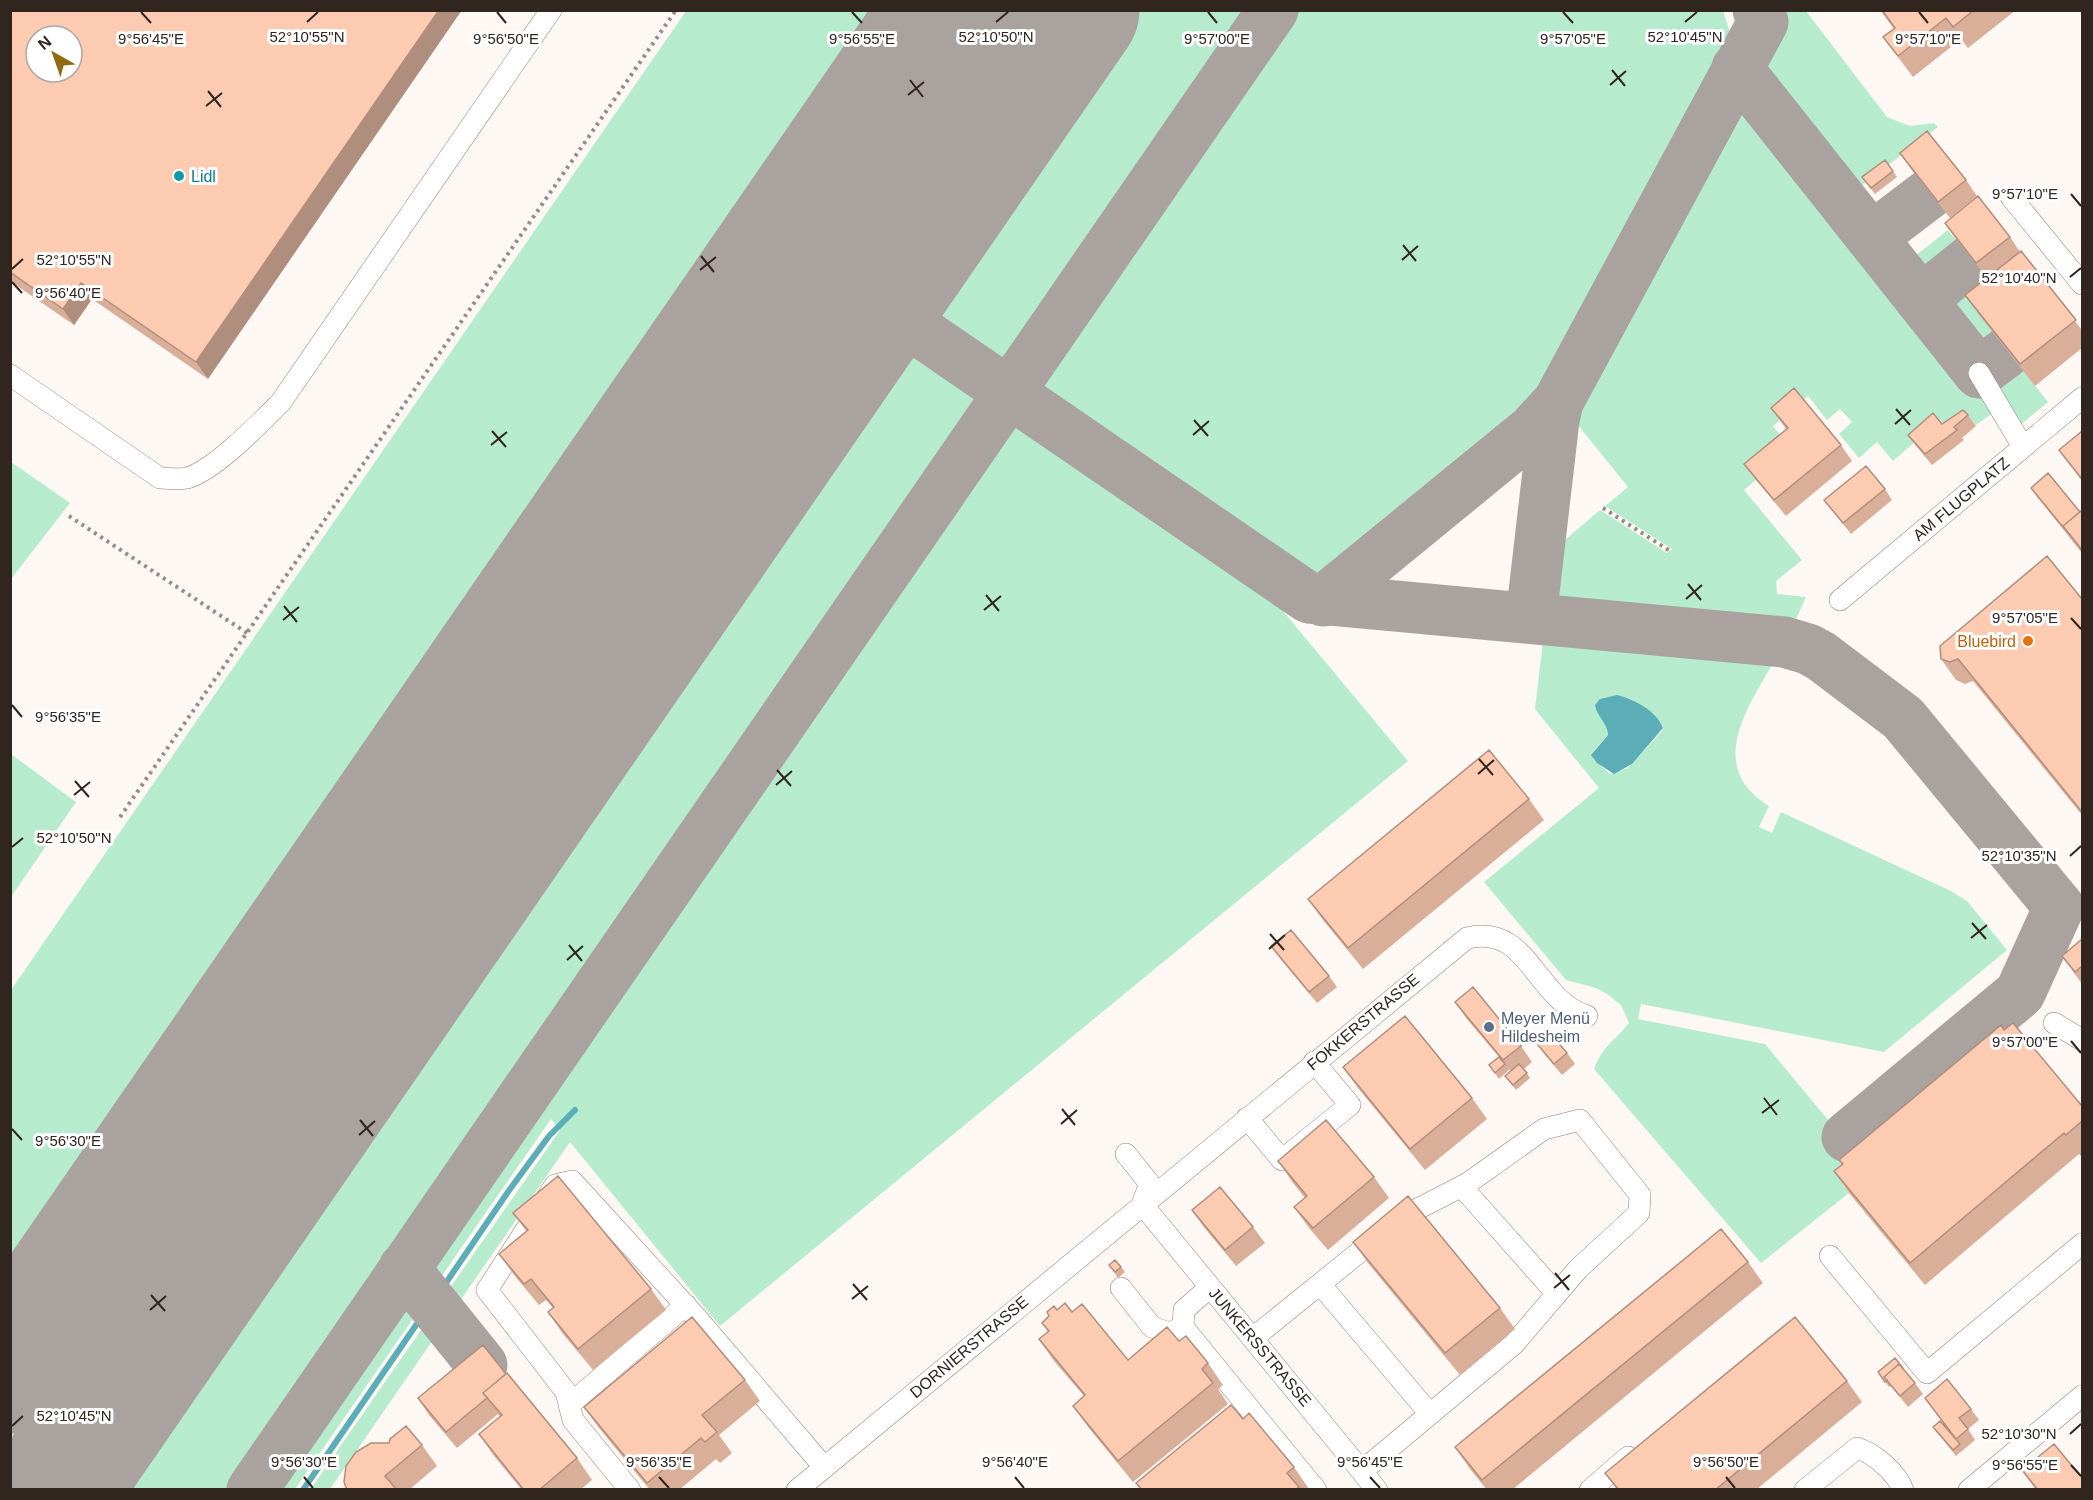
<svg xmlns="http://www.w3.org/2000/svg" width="2093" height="1500" font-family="Helvetica,sans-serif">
<rect width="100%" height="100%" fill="#fef8f5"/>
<path fill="#b6ebce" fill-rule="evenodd" d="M686,11h347l-1022,1478v-499z
M1115,11h139l-245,355 -95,-64z
M1289,11h434l11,34 -186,345 -3,-4 -231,190 -272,-187 -3,-14z
M1787,11h19l81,106 23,9 24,-3 4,4 -77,59 19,24 -14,10 -114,-145z
M1742,92h6l230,291 16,29 -18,13 -13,-15 -18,14 -5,-4 -47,41 -16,-19 -18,16 -20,-24 13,-12 -12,-13 -13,11 -19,-24 -35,30 19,24 -48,40 58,70 -26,21 1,13 29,3 -13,29 -5,3 -233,-21 -8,-8 6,-50 47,-40 67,43 5,-4 -67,-43 23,-19 -59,-73z
M1948,230l9,11 -45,37 -20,-26 12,-9 11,13z
M1978,281l19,22 6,42 -18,14 -8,-1 -37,-46z
M889,338l95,65 -750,1086h-140z
M2015,360l33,42 -29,24 -27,-47c3,-12 11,-16 23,-19z
M1017,426l261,179 130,156 -688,565 -150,-184 -117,169 -10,-13 117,-168 -9,-11 -117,168 -14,-16 581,-842z
M11,462l59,41 -59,76z
M1544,632l234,22c-26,48 -76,111 -9,152l-10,21 13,6 9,-21 168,78 18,11 40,49 -123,102 -243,-48 -3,15 127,25 99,119 -19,15 -2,7 6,8 -88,70 -167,-194c9,-24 20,-27 35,-46l-8,-18 -14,-11 -11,-6 -30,-8 -82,-98 115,-94 -64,-79zM1604,721l59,5v4l-35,38 -18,6 -17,-16v-6l15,-17z
M11,754l65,48 -65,95z
M407,1290l14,17 -126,182h-26z
M430,1317l10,13 -110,159 -20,1z"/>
<path fill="#5baeb8" d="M1617,695c18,5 39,15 46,33l-31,36 -18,10 -17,-11 -6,-8 17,-20c-1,-13 -11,-18 -13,-30l5,-6z"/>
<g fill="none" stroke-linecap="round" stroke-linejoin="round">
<path stroke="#5baeb8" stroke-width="6" d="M439,1293l71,-104 39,-53 26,-26
M303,1490l122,-178"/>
<path stroke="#aaa29e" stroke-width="51" d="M1737,68l242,305 29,-22
M1872,237l58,-44
M788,241l521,357 475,44 24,7 13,7 82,62 156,189 -39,86 -173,144
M1921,300l51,-41
M1323,601l209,-171 26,-28 205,-380 -5,-12
M1531,618l23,-198 4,-18
M404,1268l78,97
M252,1490l1021,-1480"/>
<path stroke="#aaa29e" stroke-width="129" d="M10,1369l937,-1359
M54,1490l1021,-1480"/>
<g stroke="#9a7f72" stroke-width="22">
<path id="minor" d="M2011,197l71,87
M1979,373l44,74
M10,375l150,103c9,0 18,2 27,0 27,-7 74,-56 94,-76l270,-392
M1840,600l242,-202
M2054,1023l28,17
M1247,1118l35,42 68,-55 -36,-43
M1126,1154l24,30 -8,20
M1462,1187l95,107
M1142,1204l235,286
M1830,1256l97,117 155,-129
M1320,1284l110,130
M1210,1287l-26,23 -1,17 133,163
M1121,1288l31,39 17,6 14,-6
M1253,1338l151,-122 64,-33 76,-54 36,-9 60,75 -1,18 -61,56 -64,75 -152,127
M569,1405l117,-100
M630,1490l-57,-70 -7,-28 -79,-102 68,-105 17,-4 124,136 128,150
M797,1490l670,-552c62,-15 67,61 120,78
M1590,1490l38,-33
M1805,1490l52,-42c17,5 40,25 46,42
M1969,1490l113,-94"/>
</g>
<path stroke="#958c88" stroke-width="4" stroke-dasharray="3 4.5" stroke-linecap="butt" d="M1603,508l67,43
M69,516l178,117
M120,817l556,-807"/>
<use href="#minor" stroke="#fff" stroke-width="21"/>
</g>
<path fill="#d9af99" d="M10,10l198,369 -116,-80 -18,26 -64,-44z
M1880,10h136l-48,38 -7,-9 -48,38 -30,-40 11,-8z
M1900,153l66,27 11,16 -27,22 -39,-49z
M1885,160l12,17 -22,17 -13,-17z
M1945,223l65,14 10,15 62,78v18l-47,38 -55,-70 -15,-21 22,-17 -31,-39z
M1771,408l70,37 11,16 -66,55 -30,-36 -12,-16 42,-35z
M1968,415l8,11 -14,12 2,2 -32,25 -16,-19 -8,-11z
M2082,431v50l-23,-31z
M2031,488l49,24 2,-2v43l-44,-55z
M1885,489l7,11 -41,34 -27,-34z
M2082,599v216l-109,-134 -8,3 -9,-4 -15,-21z
M1529,799l15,21 -181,149 -40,-49 -15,-21z
M2082,939v45l-20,-28z
M1271,946l58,30 8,11 -20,16 -38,-46z
M1455,1002l66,44 11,16 -8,7 6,9 -14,12 -11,-14 6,-4 -2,-3v1l-10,9 -10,-14 10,-8 -33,-39z
M2004,1030l78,76v49l-1,1 -2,-2 -154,131 -76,-92 -15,-22 8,-6 -3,-5z
M1538,1045l29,8 8,11 -13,11 -16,-19z
M1343,1067l129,31 15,21 -62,51 -67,-82z
M1278,1161l96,16 15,21 -61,52 -19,-22 -15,-21 11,-9 -12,-15z
M1192,1210l61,17 12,16 -29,23 -33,-40z
M513,1213l138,76 15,21 -73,60 -30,-36 -15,-22 5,-4 -7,-8 -7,5 -25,-30 -15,-21 27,-23z
M1353,1242l147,66 15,21 -55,46 -92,-112z
M1748,1262l15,21 -251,207h-25l-17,-21 -15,-22z
M1109,1265l12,2 4,5 -7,6z
M1057,1310l15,2 56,48 51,-19 29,22 15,22 -5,4 10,15 -95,78 -45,-55 -15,-21 11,-10 -30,-35 -15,-22 9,-7 -6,-9z
M483,1345l94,113 15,22 -12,10h-58l-28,-34 -15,-22 21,-17 -2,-3 -41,34 -28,-33 -11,-17z
M1878,1372l37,11 8,11 -15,13 -17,-21 -2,1z
M745,1380l15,21 -41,34 13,18 -12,10 -4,-4 -37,31h-29l-51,-62 -15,-21z
M1847,1381l15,21 -106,88h-139l-12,-17z
M1925,1398l46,11 8,11 -11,9 7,11 -19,16 -23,-29 23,13z
M1243,1419l51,48 15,22 -1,1h-167l-5,-7z
M422,1445l15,21 -28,24h-62z
M2022,1470l60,20h-46z"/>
<path fill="#b08e7d" d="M439,10h23l-254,369 -12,-17z
M81,283l11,16 -18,26 -11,-16z"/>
<path fill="#fccbb2" stroke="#b08e7d" stroke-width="1.5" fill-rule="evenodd" d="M10,10h429l-243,352 -115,-79 -18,26 -53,-37zM36,36h36v36h-36z
M1882,10h92l-21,17 -7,-9 -48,38 -15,-19 12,-9z
M1927,131l39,49 -28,22 -38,-49z
M1885,160l8,11 -22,17 -9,-11z
M1978,196l32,41 -34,26 -31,-40z
M2021,251l55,69 -56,44 -55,-69z
M1794,388l47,57 -67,55 -30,-36 44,-36 -17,-20z
M1963,410l5,5 -14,12 3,3 -32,24 -17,-19 25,-22 9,11z
M2082,431v48l-23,-29z
M1866,466l19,23 -42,34 -19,-23z
M2048,473l32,39 -17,14v1l-32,-39z
M2082,510v40l-19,-24z
M2047,556l35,43v213l-124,-153 -8,3 -9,-3 -1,-13z
M1489,750l40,49 -181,149 -40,-49z
M1291,930l38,46 -20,16 -38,-46z
M2082,939v27l-7,6 -13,-16z
M1473,987l48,59 -18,14 -48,-58z
M1405,1016l67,82 -62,51 -67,-82z
M2013,1023l69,83v15l-16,14 -2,-2 -154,130 -76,-92 9,-7 -4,-4 162,-135 3,5z
M1551,1034l16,19 -13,11 -16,-19z
M1499,1057l6,7 -10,9 -6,-8z
M1519,1064l8,9 -14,12 -8,-9z
M1326,1120l48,57 -61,51 -19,-21 13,-11 -29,-35z
M558,1176l93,113 -73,60 -30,-37 6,-5 -23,-28 -7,5 -25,-30 29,-24 -15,-17z
M1220,1187l33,40 -28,23 -33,-40z
M1408,1196l92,112 -55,45 -92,-111z
M1721,1229l27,33 -266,218 -27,-33z
M1115,1260l6,7 -6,5 -6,-7z
M1065,1303l7,9 10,-8 46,56 39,-33 12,14 7,-5 22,27 -6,6 11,14 -95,78 -45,-55 12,-11 -46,-56 10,-8 -7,-8 7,-7 -2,-4 7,-6 3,4z
M692,1317l53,63 -43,35 15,17 -12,10 -4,-4 -54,45 -63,-76z
M1795,1317l52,64 -132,109h-96l-14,-17z
M483,1345l23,29 -23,19 4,5 -41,34 -28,-34z
M1895,1358l8,10 -4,-4 -15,13 3,3 -2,2 -7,-10z
M1899,1364l16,19 -15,13 -16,-19z
M507,1373l70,85 -38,32h-15l-45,-56 23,-19 -19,-22z
M1947,1379l24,30 -12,9 9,11 -12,10 -31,-41z
M1231,1405l12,14 6,-6 45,54 -7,6 12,14 -4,3h-153l-6,-7z
M1940,1421l20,23 -7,6 -20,-23z
M406,1426l16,19 -37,31 12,14h-50l-3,-8 2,-16 10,-14 15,-9h18l1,-4z
M2054,1444l28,34v12h-44l-16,-20z"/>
<path fill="none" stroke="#30251f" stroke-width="2" d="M141,12l10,11M497,12l9,11M852,12l10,11M1208,12l9,11M1563,12l10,11M1919,12l9,11M307,22l11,-10M996,22l12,-10M1685,22l12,-10M1612,70l13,16M910,80l13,17M1610,85l16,-14M208,91l13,16M908,95l16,-13M206,106l16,-13M2071,194l10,12M1403,245l13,16M701,256l13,16M1402,260l16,-14M12,269l11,-10M700,270l16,-13M2070,277l11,-9M12,282l10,11M1896,409l14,16M1194,420l14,16M1895,424l16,-14M492,431l14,16M1193,435l16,-14M491,445l16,-13M1688,584l13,16M986,595l13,16M1686,599l16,-14M284,606l13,16M984,610l17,-14M2071,618l10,11M283,620l16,-13M12,705l10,12M1479,759l14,16M777,770l14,16M1478,774l16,-14M75,781l14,16M776,785l16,-14M74,795l16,-13M12,847l11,-9M2070,856l11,-10M1972,923l14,16M1270,934l14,16M1971,938l16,-13M569,945l13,16M1269,949l16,-14M567,960l16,-14M2071,1041l10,12M1764,1098l13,17M1062,1109l13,16M1762,1113l17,-13M360,1120l13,16M1061,1124l16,-14M12,1129l10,11M359,1135l16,-14M1555,1273l14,17M853,1284l14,16M1554,1288l16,-13M151,1295l14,16M852,1299l16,-13M150,1310l16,-14M12,1426l11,-10M2070,1434l11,-10M2071,1465l10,11M304,1477l9,11M659,1477l10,11M1015,1477l9,11M1370,1477l10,11M1726,1477l9,11"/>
<circle fill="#0f9aa8" stroke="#fff" stroke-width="2" cx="179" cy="176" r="6"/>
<circle fill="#e8710a" stroke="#fff" stroke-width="2" cx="2028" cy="641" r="6"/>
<circle fill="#5c6f8a" stroke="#fff" stroke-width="2" cx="1489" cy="1027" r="6"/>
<g text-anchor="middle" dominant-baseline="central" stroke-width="6" stroke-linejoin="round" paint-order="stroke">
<g font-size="16" fill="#0d838f" stroke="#fff" text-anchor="start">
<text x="191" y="176">Lidl</text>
</g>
<g font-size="16" fill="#30251f" stroke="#fff">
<text transform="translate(1961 499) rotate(-40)">AM FLUGPLATZ</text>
<text transform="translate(1363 1022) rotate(-40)">FOKKERSTRASSE</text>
<text transform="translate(969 1347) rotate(-40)">DORNIERSTRASSE</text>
<text transform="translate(1260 1347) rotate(50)">JUNKERSSTRASSE</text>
</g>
<g font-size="16" fill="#c56008" stroke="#fff" text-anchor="end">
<text x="2016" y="641">Bluebird</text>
</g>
<g font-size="16" fill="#4e5e75" stroke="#fff" text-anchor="start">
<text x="1501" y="1018">Meyer Menü<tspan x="1501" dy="18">Hildesheim</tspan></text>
</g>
</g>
<g font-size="15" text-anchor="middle" fill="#30251f" stroke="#fff" stroke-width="6" stroke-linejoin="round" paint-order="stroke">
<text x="307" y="42">52°10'55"N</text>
<text x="996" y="42">52°10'50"N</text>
<text x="1685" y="42">52°10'45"N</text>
<text x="151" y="44">9°56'45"E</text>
<text x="506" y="44">9°56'50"E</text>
<text x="862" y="44">9°56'55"E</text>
<text x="1573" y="44">9°57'05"E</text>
<text x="1217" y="44">9°57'00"E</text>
<text x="1928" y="44">9°57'10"E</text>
<text x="2025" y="199">9°57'10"E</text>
<text x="74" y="265">52°10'55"N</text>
<text x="2019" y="283">52°10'40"N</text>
<text x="68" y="298">9°56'40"E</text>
<text x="2025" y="623">9°57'05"E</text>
<text x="68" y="722">9°56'35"E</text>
<text x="74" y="843">52°10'50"N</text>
<text x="2019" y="861">52°10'35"N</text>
<text x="2025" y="1047">9°57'00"E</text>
<text x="68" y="1146">9°56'30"E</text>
<text x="74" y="1421">52°10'45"N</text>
<text x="2019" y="1439">52°10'30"N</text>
<text x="304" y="1467">9°56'30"E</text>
<text x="659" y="1467">9°56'35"E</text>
<text x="1015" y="1467">9°56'40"E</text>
<text x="1370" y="1467">9°56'45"E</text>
<text x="1726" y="1467">9°56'50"E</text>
<text x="2025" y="1470">9°56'55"E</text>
</g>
<rect width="2093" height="1500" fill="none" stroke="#30251f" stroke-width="24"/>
<g transform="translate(54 54) rotate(320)"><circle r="28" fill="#ffffff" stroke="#aca8a5" stroke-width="1.5"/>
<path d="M0-4.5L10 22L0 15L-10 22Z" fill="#916a11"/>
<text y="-9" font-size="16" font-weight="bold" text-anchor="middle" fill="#30251f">N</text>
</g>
</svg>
